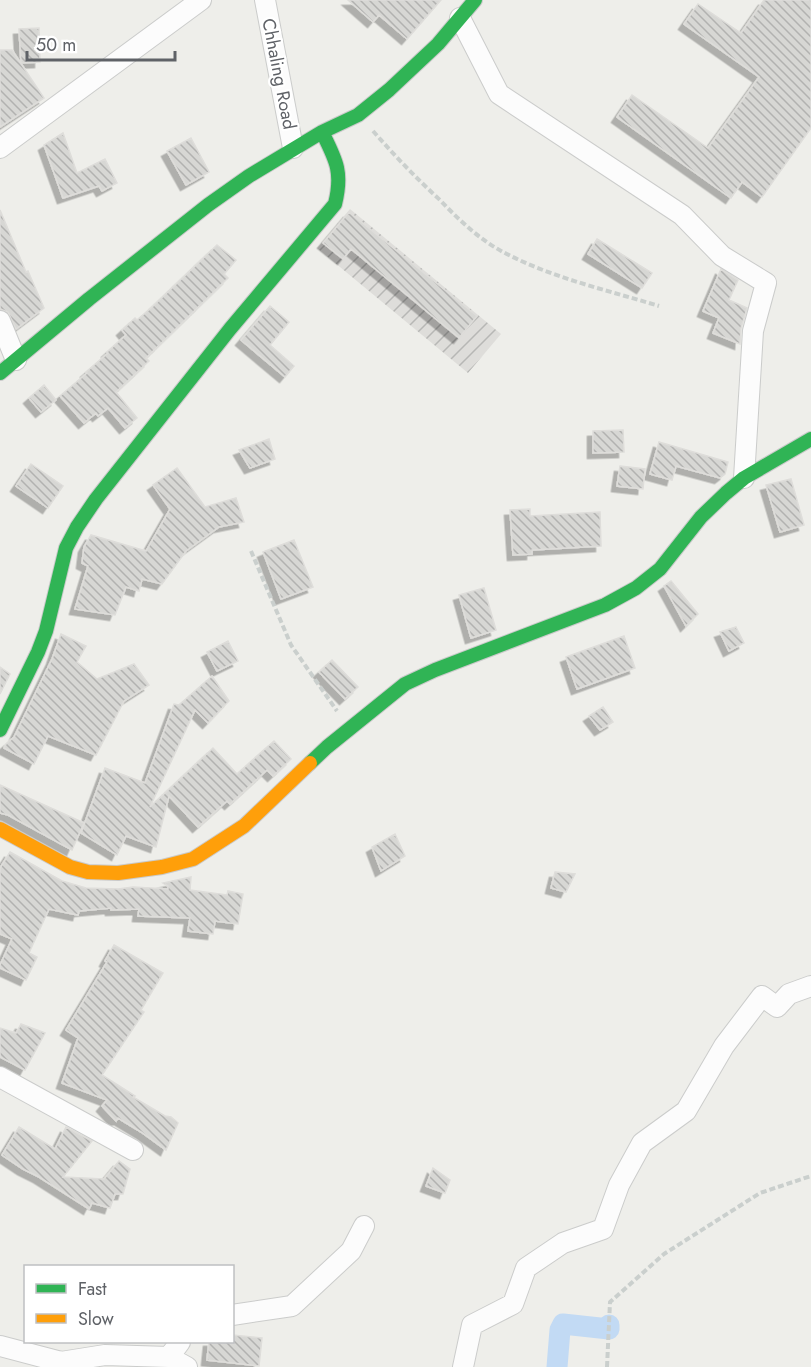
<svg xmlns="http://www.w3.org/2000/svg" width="811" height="1367" font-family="Jost,sans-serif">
<defs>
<pattern id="industrial-furrows" width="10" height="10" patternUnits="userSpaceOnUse" patternTransform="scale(1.5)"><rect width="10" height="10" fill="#deddda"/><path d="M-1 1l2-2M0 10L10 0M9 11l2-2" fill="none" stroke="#b7b7b5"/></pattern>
<pattern id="building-back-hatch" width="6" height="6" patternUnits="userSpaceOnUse" patternTransform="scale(1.5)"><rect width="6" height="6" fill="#d7d7d4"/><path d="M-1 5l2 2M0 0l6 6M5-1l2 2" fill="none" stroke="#b2b2b0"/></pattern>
<filter id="shadow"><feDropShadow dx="-5.5" dy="5.5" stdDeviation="0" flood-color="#0004"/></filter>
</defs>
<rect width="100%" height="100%" fill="#eeeeea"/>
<path fill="url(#industrial-furrows)" d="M350,209l151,125 -33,39 -151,-125z"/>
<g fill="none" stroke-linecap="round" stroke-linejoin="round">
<path stroke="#c2daf4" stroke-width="21" d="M557,1367l3,-37 3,-6 46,5v-4"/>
</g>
<path fill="url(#building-back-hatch)" stroke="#deddda" stroke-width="1.5" filter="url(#shadow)" d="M348,0h93l-34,39 -28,-24 -6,7z
M764,0h47v128l-49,69 -20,-15 -11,16 -114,-81 15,-22 76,53 51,-71 -75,-53 14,-20 43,29z
M39,28l1,34 -19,1 -2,-34z
M0,50h12l32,48 -44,29z
M63,133l14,40 28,-14 12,24 -15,8 -3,-5 -36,12 -19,-53z
M191,138l18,34 -23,13 -19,-34z
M0,210l26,62 2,-1 16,37 -28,21 -8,-17 -8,-3z
M349,212l128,104 -18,22 -108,-89 -8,10 -20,-16z
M597,239l55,34 -10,15 -54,-34z
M217,245l19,15 -12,14 4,4 -82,80 3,3 -33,31 21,26 -12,10 -17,-20 -10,8 -2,-3 -12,10 -24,-27 27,-23 -1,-1 22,-19 -1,-1 19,-17 -4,-5 13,-12 2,2 14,-12z
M721,269l17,11 -9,20 18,8 -6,20 -1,16 -27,-11 6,-15 -16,-7z
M270,306l19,16 -19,23 24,21 -9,11 -44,-37z
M44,385l12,15 -15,12 -12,-14z
M623,430l1,22 -31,1v-22z
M269,439l6,20 -25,9 -11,-18z
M659,442l69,20 -3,12 -5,4 -44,-12 -4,14 -22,-6z
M31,464l32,22 -15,22 -32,-22z
M620,466l25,3 -2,20 -26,-3z
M177,468l28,39 31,-9 8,24 -25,5 -33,24 -24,33 -20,-5 -3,12 -13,-4 -11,28 -40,-6 13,-43 -6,-3 2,-16 7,-12 55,16 24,-42 -17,-24z
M791,479l13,46 -24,7 -14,-47z
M530,509v7l70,-4 1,34 -69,4v4l-19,1 -3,-45z
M294,540l19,47 -32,12 -18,-47z
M671,581l27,33 -12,12 -22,-40z
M484,588l12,42 -25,8 -12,-43z
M736,627l8,16 -15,8 -9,-19z
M61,634l25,12 -9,16 20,17 37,-15 15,21 -25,16 -28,54 -48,-19 -14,28 -30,-16 2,-4 8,-7 38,-78z
M624,636l11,32 -58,21 -11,-32z
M228,641l10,20 -21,10 -10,-19z
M332,660l26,27 -13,12 -26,-27z
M0,667l10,7 -10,20z
M212,676l17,25 -21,22 -13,-13 -45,97 63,-59 24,26 37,-33 17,18 -18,17 -6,-6 -37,34 -3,-3 -29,26 -29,-31 -13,51 -30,-11 -9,19 -36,-22 24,-65 40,15 29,-79 5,1z
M603,707l10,15 -13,8 -11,-14z
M0,785l84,38 -12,27 -64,-35 -8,-2z
M395,834l10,22 -24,15 -9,-24z
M10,852l52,29 24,7 32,1 15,-2 35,2v-3l-5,-3 28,-6 -1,13 37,5 1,-4 15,3 -5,30 -23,-3 -2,13 -25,-3 2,-13 -52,-2 1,-7 -28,1v-2l-32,3 -1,4 -29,-6 -20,44 8,4 -11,23 -26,-12v-3l12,-26 -12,-5v-66z
M555,872l20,2 -9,18 -15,-4z
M114,945l49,28 -22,37 3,2 -42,63 33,21 -2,1 32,19 6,1 7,6 -12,27 -25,-18 -23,-14 -2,3 -14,-15 5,-6 -45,-17 16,-45 -12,-8 41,-68 -2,-1z
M21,1024l24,9 -20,37 -25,-13v-29l16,5z
M19,1127l36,22 11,-22 26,14 -29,36 41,2 15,-18 11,8 -7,25h-8l-5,14 -18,-5 -3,6 -50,-32 -16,-8 -21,-14z
M433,1168l17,12 -5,13 -19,-7z
M232,1335l30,3 -3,28 -52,-6 2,-19h23z"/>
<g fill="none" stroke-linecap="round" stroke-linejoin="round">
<g stroke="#cbcccb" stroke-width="22">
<path id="street" d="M265,0l28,148
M460,18l39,76 183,121 40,41 44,27 -13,48 -9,147
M0,148l201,-148
M0,321l16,39
M0,1077l133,73
M232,1315l60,-9 59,-55 13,-25
M0,1346l61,16 44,-7 64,2 11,-15
M169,1357l18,10
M463,1367l9,-42 41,-21 13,-36 37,-25 40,-14 16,-44 23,-42 44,-32 38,-65 38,-50 15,11 12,-13 22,-8"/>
</g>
<g stroke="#cacaca" stroke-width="16">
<path id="fast" d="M0,373l89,-74 119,-94 41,-29 73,-44 36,-17 31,-25 49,-46 37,-44
M0,730l38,-78 8,-21 20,-83 11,-21 19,-28 134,-170 105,-125c8,-32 1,-44 -13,-72
M310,763l17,-16 78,-63 30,-14 170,-65 31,-17 24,-19 41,-52 25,-24 18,-15 67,-39"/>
</g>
<g stroke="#cacaca" stroke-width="16">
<path id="slow" d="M0,829l70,38 18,5 30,1 44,-6 31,-8 51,-33 66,-63"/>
</g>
<path stroke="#cacfcd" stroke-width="4" stroke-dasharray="6 3" stroke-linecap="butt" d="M373,131c21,24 43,47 67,69 19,20 39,39 63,52 49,26 104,38 156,54
M251,551l40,94 46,66
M607,1367l3,-65 54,-48 96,-61 51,-17"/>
<use href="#street" stroke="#fcfcfc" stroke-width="20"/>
<use href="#fast" stroke="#30b455" stroke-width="14"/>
<use href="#slow" stroke="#ff9f0a" stroke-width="14"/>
</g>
<g text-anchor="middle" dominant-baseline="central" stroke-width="4.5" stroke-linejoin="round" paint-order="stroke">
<g font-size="18" fill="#5f6267" stroke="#fff">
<text transform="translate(279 74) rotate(79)">Chhaling Road</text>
</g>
</g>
<rect x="24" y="1265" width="210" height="78" fill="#ffffff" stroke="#bfc0c2" stroke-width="1.5"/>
<rect x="36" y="1284" width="30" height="9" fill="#30b455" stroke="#bfc0c2" stroke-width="1.5"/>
<text x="78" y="1295" font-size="18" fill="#5f6267">Fast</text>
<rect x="36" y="1314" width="30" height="9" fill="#ff9f0a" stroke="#bfc0c2" stroke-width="1.5"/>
<text x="78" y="1325" font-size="18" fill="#5f6267">Slow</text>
<path d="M27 51v9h148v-9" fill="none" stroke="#5f6267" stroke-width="3"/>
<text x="36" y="51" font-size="18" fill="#5f6267" stroke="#ffffff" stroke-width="4.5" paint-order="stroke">50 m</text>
</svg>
